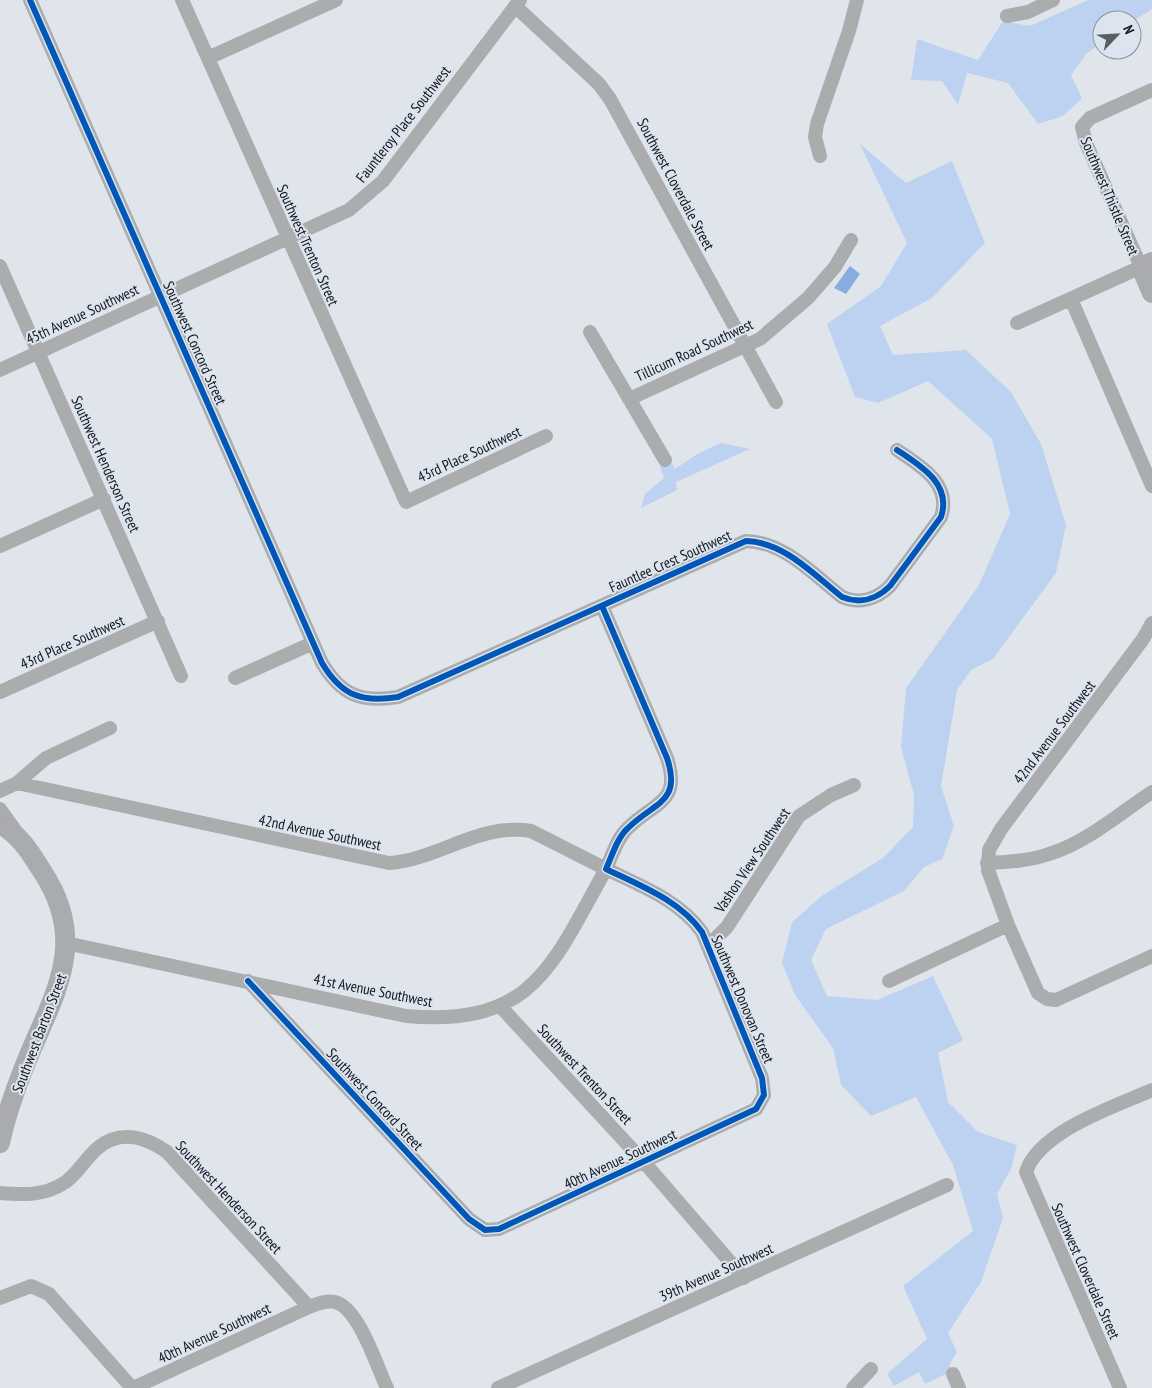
<svg xmlns="http://www.w3.org/2000/svg" width="1152" height="1388" font-family="'PT Sans Narrow',sans-serif">
<rect width="100%" height="100%" fill="#e0e5ec"/>
<path fill="#bdd2f1" d="M1088,0h64v9l-20,13v-2h-30v23l-15,10 -16,22 11,23 -19,18 -25,8 -30,-41 -41,-10 -9,32 -16,-24 -31,-1 6,-41 61,21 25,-39 27,5z
M860,144l46,39 46,-22 33,82 -53,55 -52,28 13,29 73,-5 45,42 30,52 25,81 -10,48 -63,86 -22,11 -14,20 -16,96 13,40 -12,33 -18,8 -20,24 -78,38 -15,31 16,36 50,4 56,-24 30,64 -25,13 10,49 30,30 39,13 -6,24 -14,25 6,24 -22,64 -33,51 9,19 -7,11v9l-25,12 -6,-12 -25,14 -7,-12 40,-35 -24,-53 70,-55 -20,-66 -37,-68 -45,19 -30,-31 -8,-37 -38,-53 -13,-32 10,-41 31,-27 60,-37 30,-31 1,-32 -13,-48 5,-59 73,-103 31,-71 -18,-75 -64,-58 -50,22 -23,-6 -28,-73 54,-38 26,-43z
M721,443l29,6 -74,33 1,8 -36,18 4,-14 19,-16 -4,-12 10,-6 5,9 22,-15z"/>
<path fill="#87ace0" d="M850,266l10,8 -14,20 -12,-6z"/>
<g fill="none" stroke-linecap="round" stroke-linejoin="round">
<path stroke="#aaacae" stroke-width="14" d="M30,0l292,663c19,32 39,40 76,34l348,-156c38,1 67,33 96,56 17,7 34,3 48,-11l51,-69c11,-33 -20,-51 -44,-67
M182,0l224,502 140,-66
M515,6l84,78 11,15 166,303
M1007,16l21,-4 25,-12
M208,58l128,-58
M820,156l-5,-19 2,-13 32,-93 8,-31
M0,266l181,410
M1071,299l81,187
M1017,323l124,-56 -55,-124 -4,-16 8,-9 62,-28
M590,332l75,128
M0,370l349,-160 34,-29 137,-181
M629,399l131,-60 48,-41 27,-31 16,-27
M0,546l104,-47
M1152,623l-9,16 -142,190 -12,21 -1,20 20,55 30,68 9,6 9,1 96,-44
M235,678l78,-35
M0,692l158,-71
M17,783l372,80c48,-3 92,-41 142,-32l75,38c-54,96 -72,158 -200,147l-340,-73
M0,791l17,-8 29,-25 64,-30
M0,809l15,21
M987,863c21,-1 42,-2 62,-9 37,-11 71,-41 103,-62
M708,946l19,-19 72,-111 32,-21 23,-10
M248,981l221,238 16,11 14,-1 257,-120 8,-14 -2,-17 -60,-146c-23,-32 -61,-46 -96,-63 6,-13 11,-31 22,-41 26,-26 54,-25 39,-70l-65,-152
M889,981l119,-56
M500,1006l143,155 101,117
M0,1193c23,2 44,3 64,-10 14,-9 22,-26 35,-36 22,-18 48,-9 68,5l142,155c8,-3 17,-7 26,-5 24,6 42,65 52,86
M0,1298l31,-12 18,8 83,94
M953,1374l6,14
M133,1388l176,-81
M498,1388l449,-203
M853,1388l18,-19
M1120,1388l-94,-216c13,-41 90,-66 126,-82"/>
<path stroke="#a9abaf" stroke-width="20" d="M1152,262l-11,5 11,26
M0,824c20,11 30,28 42,47 47,71 13,121 -15,189 -11,27 -21,55 -27,83"/>
<g stroke="#dce4f0" stroke-width="9">
<path id="cycleway" d="M30,0l292,663c19,32 39,40 76,34l348,-156c38,1 67,33 96,56 17,7 34,3 48,-11l51,-69c11,-33 -20,-51 -44,-67
M248,981l221,238 16,11 14,-1 257,-120 8,-14 -2,-17 -60,-146c-23,-32 -61,-46 -96,-63 6,-13 11,-31 22,-41 26,-26 54,-25 39,-70l-65,-152"/>
</g>
<use href="#cycleway" stroke="#0057b8" stroke-width="6"/>
</g>
<g text-anchor="middle" dominant-baseline="central" stroke-width="4" stroke-linejoin="round" paint-order="stroke">
<g font-size="15" fill="#121519" stroke="#dce4f0">
<text transform="translate(403 124) rotate(-52)">Fauntleroy Place Southwest</text>
<text transform="translate(676 184) rotate(62)">Southwest Cloverdale Street</text>
<text transform="translate(1110 196) rotate(67)">Southwest Thistle Street</text>
<text transform="translate(308 245) rotate(66)">Southwest Trenton Street</text>
<text transform="translate(82 314) rotate(-25)">45th Avenue Southwest</text>
<text transform="translate(195 343) rotate(66)">Southwest Concord Street</text>
<text transform="translate(694 350) rotate(-25)">Tillicum Road Southwest</text>
<text transform="translate(469 454) rotate(-25)">43rd Place Southwest</text>
<text transform="translate(106 464) rotate(66)">Southwest Henderson Street</text>
<text transform="translate(670 561) rotate(-24)">Fauntlee Crest Southwest</text>
<text transform="translate(72 642) rotate(-24)">43rd Place Southwest</text>
<text transform="translate(1054 732) rotate(-53)">42nd Avenue Southwest</text>
<text transform="translate(320 832) rotate(12)">42nd Avenue Southwest</text>
<text transform="translate(752 860) rotate(-56)">Vashon View Southwest</text>
<text transform="translate(373 990) rotate(11)">41st Avenue Southwest</text>
<text transform="translate(743 999) rotate(67)">Southwest Donovan Street</text>
<text transform="translate(39 1033) rotate(-69)">Southwest Barton Street</text>
<text transform="translate(585 1074) rotate(47)">Southwest Trenton Street</text>
<text transform="translate(375 1099) rotate(47)">Southwest Concord Street</text>
<text transform="translate(620 1159) rotate(-25)">40th Avenue Southwest</text>
<text transform="translate(229 1197) rotate(47)">Southwest Henderson Street</text>
<text transform="translate(1086 1271) rotate(66)">Southwest Cloverdale Street</text>
<text transform="translate(716 1272) rotate(-24)">39th Avenue Southwest</text>
<text transform="translate(214 1333) rotate(-25)">40th Avenue Southwest</text>
</g>
</g>
<g transform="translate(1117 35) rotate(65)"><circle r="24" fill="#dce4f0" stroke="#8b919a"/>
<path d="M0-4L9 19L0 12L-9 19Z" fill="#5a5e63"/>
<text y="-8" font-size="14" font-weight="bold" text-anchor="middle" fill="#121519">N</text>
</g>
</svg>
